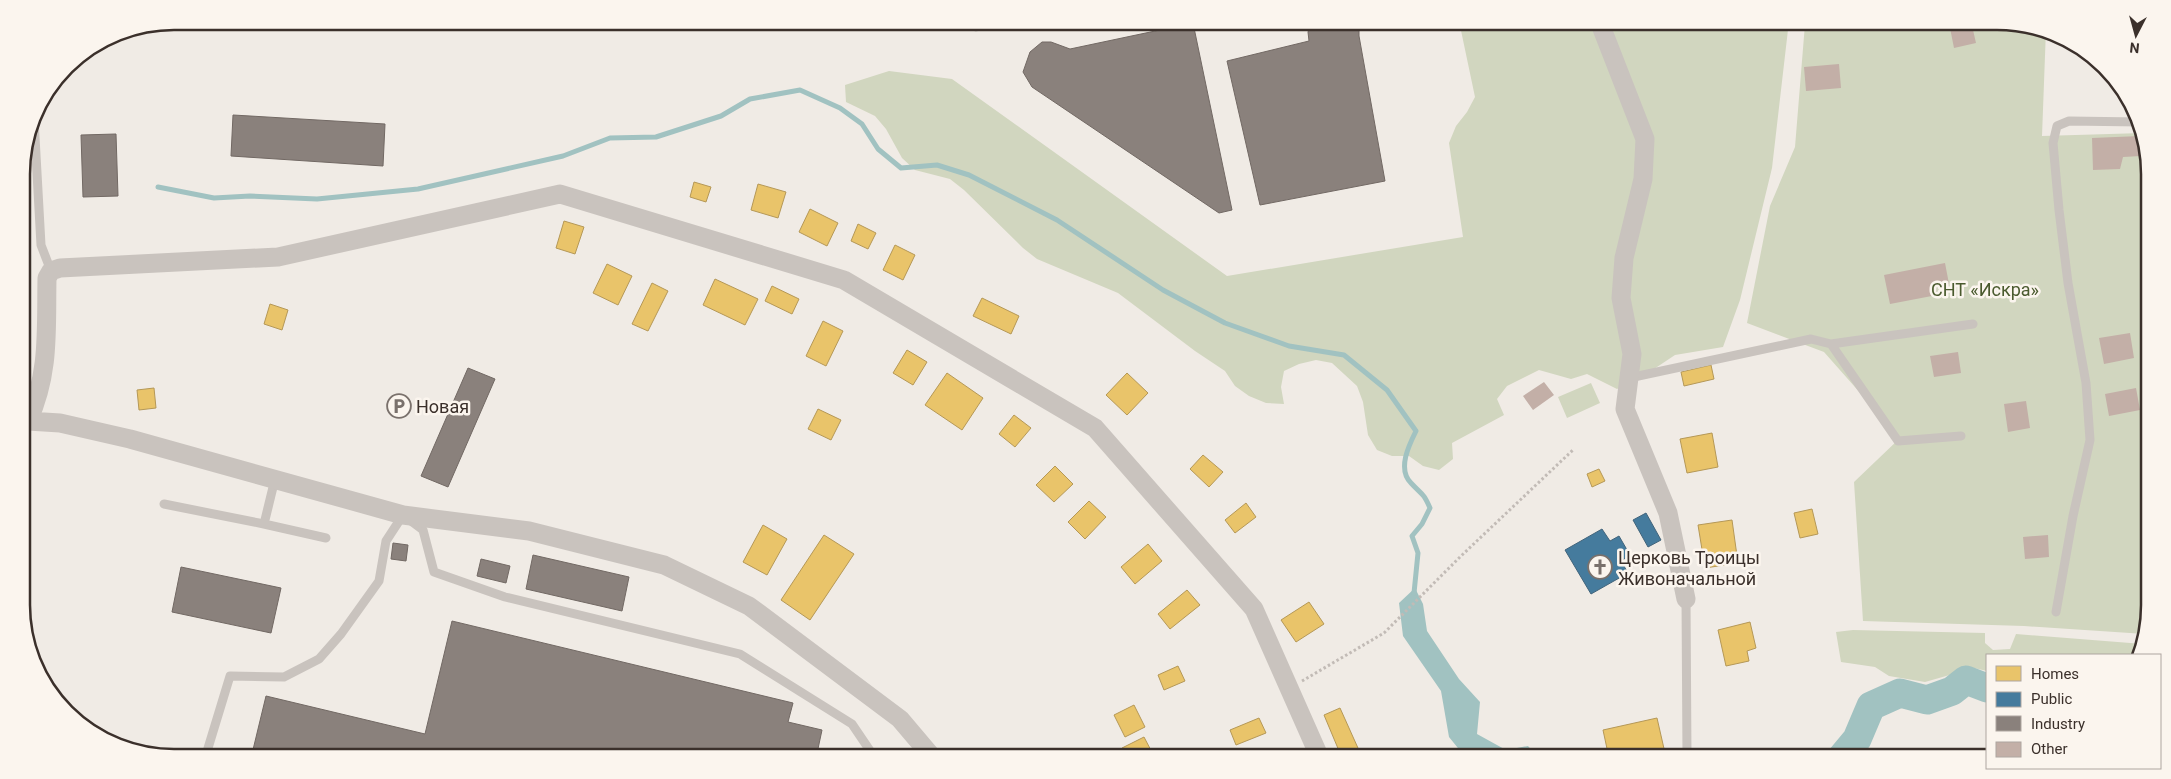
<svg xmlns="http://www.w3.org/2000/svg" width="2171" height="779" font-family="Roboto,sans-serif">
<rect width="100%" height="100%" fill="#f0ebe5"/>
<path fill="#d1d6bf" d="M1459,21h330l-17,147 -32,132 -17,47 -48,8 -30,20 -28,14 -30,-15 -16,5 -32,-9 -32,16 -10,13 7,16 -52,28 1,16 -14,11 -16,-4 -14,-10h-17l-15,-6 -9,-15 -5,-33 -6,-16 -25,-23 -16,-3 -17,4 -15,7 -3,16 3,17 -18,-1 -17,-7 -14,-10 -10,-15 -30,-20 -77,-58 -81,-34 -14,-11 -59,-58 -14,-11 -35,-9 -13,-12 -16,-29 -11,-13 -29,-14 -1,-17 44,-14 63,8 275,197 236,-39 -14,-94 7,-17 11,-14 8,-15z
M1807,21h190l49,8 -4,107 101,-3 5,21 2,451 -5,29 -121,-8 -161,-5 -9,-139 46,-44 -76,-86 -77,-29 23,-117 25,-59 10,-123z
M1591,383l9,20 -33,15 -9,-21z
M1853,630l132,3v10l8,7 17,-1 6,-15 127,10 -2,11h-154v16l-13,-3 -49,14 -36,-6 -14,-9 -34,-5 -5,-30z"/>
<path fill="#a1c2c1" d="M1415,588l8,16 4,27 32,48 21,23 -3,32 29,16 22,-4 11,12h-73l-17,-21 -8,-46 -38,-55 -4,-33z"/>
<path fill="#e9c46a" stroke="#b59857" d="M694,182l17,5 -5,15 -16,-5z
M758,184l28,8 -8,26 -27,-8z
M810,209l28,14 -11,23 -28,-14z
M564,221l20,6 -9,27 -19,-6z
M858,224l18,9 -8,16 -17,-8z
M895,245l20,10 -12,25 -20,-10z
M607,264l25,12 -14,29 -25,-12z
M715,279l43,20 -13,26 -42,-20z
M652,283l16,8 -20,40 -16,-7z
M772,286l27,13 -7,15 -27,-13z
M982,298l37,18 -8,18 -38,-18z
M270,304l18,6 -6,20 -18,-6z
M823,321l20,10 -17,35 -20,-10z
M907,350l20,12 -14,23 -20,-12z
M1711,365l3,14 -30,7 -3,-14z
M947,373l36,25 -21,32 -37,-25z
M1127,373l21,20 -21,22 -21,-20z
M154,388l2,20 -17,2 -2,-20z
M818,409l23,11 -10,20 -23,-11z
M1014,415l17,13 -16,19 -16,-13z
M1712,433l6,34 -31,6 -7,-34z
M1203,455l20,17 -14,15 -19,-18z
M1055,466l18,18 -19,18 -18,-17z
M1599,469l6,12 -13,6 -5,-13z
M1089,501l17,16 -21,22 -17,-17z
M1246,503l10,14 -21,16 -10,-13z
M1812,509l6,25 -18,4 -6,-25z
M1732,520l6,43 -33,5 -7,-43z
M763,525l24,14 -20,36 -24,-13z
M824,535l30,19 -44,66 -29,-20z
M1148,544l14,17 -27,23 -14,-17z
M1187,590l13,15 -30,24 -12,-15z
M1309,602l15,22 -28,18 -15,-22z
M1750,622l6,26 -9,3 2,10 -23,5 -8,-36z
M1178,666l7,15 -21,9 -6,-15z
M1134,705l11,22 -20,10 -11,-22z
M1340,708l22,49 -1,1h-19l-18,-43z
M1259,718l7,15 -30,12 -6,-15z
M1657,718l8,35 -20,4 -36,1 -6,-28z
M1144,737l11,21h-28l-5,-10z"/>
<path fill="#457b9d" stroke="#42647b" d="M1646,513l15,27 -13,7 -15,-27z
M1602,529l8,12 9,-5 11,19 -9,6 7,12 -37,21 -26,-44z"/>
<path fill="#8a817c" stroke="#726964" d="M1356,21l3,5v10l26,145 -125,24 -33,-144 82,-20 -1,-9 4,-11z
M1193,23l39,187 -13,3 -187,-126 -9,-15 7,-20 12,-10h9l19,7z
M233,115l152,9 -2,42 -152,-10z
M116,134l2,62 -35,1 -2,-62z
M468,368l27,11 -47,108 -27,-11z
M393,543l15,2 -2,16 -15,-2z
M533,555l96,22 -7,34 -96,-22z
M481,559l29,7 -4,17 -29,-7z
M181,567l100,21 -10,45 -99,-21z
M452,621l341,82 -5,19 34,8 -6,28h-565l15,-62 159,38z"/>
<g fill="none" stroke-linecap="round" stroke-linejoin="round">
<path stroke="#a1c2c1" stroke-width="5" d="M158,187l56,11 36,-2 67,3 101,-10 145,-33 47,-18 46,-1 65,-21 29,-17 50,-9 40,18 22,16 16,25 23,19 36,-3 32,10 88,45 106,70 62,33 64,23 55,9 43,35 29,41c-7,14 -19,38 -5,52 11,12 12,9 19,25l-8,16 -10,12 6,17 -4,40"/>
<path stroke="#a1c2c1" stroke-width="29" d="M1842,757l15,-18 14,-33 29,-13 27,7 25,-9 14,-11 21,8"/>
</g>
<path fill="#c3afa7" d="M1956,21h15l5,22 -22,5 -5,-25z
M1839,64l2,24 -35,3 -2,-24z
M2140,136l1,20 -18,1 -3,12 -27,1 -1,-32z
M1945,263l4,21 -13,3 1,8 -47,9 -6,-29z
M2130,333l4,25 -30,6 -5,-26z
M1958,352l3,21 -27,4 -4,-21z
M1544,382l10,13 -21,15 -10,-14z
M2136,388l4,22 -31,6 -4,-22z
M2026,401l4,27 -22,4 -4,-28z
M2048,535l1,22 -24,2 -2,-22z"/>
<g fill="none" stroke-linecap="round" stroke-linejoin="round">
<path stroke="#c2bbb6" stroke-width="3" stroke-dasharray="2.5 2.5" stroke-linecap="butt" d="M1302,681l82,-48 77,-77 113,-107"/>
<path stroke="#c9c3be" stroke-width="9" d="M976,27l24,-6
M34,119l7,126 10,26
M1831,344l67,97 63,-5
M1629,378l182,-39 20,5 142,-20
M164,504l100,20 11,-45
M264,524l62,14
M1686,599l1,158
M2056,612l17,-96 17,-76 -4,-57 -18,-100 -9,-73 -6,-67 4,-17 12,-5 71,1
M205,758l25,-82 54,1 35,-18 22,-25 38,-53 7,-40 17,-26 20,15 11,42 71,25 235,57 112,70 23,34"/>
<path stroke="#c9c3be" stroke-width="19" d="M1599,21l46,118 -2,40 -19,79 -3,40 11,56 -7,55 43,104 18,86
M28,421l32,2 70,16 273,76 126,16 135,34 85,41 151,113 33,39
M23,422l5,-1c22,-48 18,-91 19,-143l4,-7 9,-3 218,-11 282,-63 284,86 251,148 159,181 66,149"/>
</g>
<defs>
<g id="parking-ring" transform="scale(1.25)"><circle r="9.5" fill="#fbf5ee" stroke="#7a716c" stroke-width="1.5"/><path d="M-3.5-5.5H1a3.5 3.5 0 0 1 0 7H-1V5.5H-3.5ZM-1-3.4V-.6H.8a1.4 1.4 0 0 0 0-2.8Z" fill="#7a716c"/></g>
<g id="church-ring" transform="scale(1.25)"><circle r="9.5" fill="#fbf5ee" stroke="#7a716c" stroke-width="1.5"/><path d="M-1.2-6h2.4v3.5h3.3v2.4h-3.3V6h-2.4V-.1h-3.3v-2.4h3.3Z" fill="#7a716c"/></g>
</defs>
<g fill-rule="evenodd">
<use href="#parking-ring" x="399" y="406"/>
<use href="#church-ring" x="1600" y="567"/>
</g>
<g text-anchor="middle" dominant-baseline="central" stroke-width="5" stroke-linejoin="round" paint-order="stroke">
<g font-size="18" fill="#4a5a2e" stroke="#fbf5ee">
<text x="1985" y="289">СНТ «Искра»</text>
</g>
<g font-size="18" fill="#3b302b" stroke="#fbf5ee" text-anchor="start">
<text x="416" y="406">Новая</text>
<text x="1618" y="557">Церковь Троицы<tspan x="1618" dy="21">Живоначальной</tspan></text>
</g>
</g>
<path d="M0 0H2171V779H0ZM174 30H1997A144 144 0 0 1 2141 174V605A144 144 0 0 1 1997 749H174A144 144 0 0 1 30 605V174A144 144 0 0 1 174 30Z" fill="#fbf5ee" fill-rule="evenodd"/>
<path fill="none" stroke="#3b302b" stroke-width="2.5" d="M174 30H1997A144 144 0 0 1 2141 174V605A144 144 0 0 1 1997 749H174A144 144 0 0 1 30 605V174A144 144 0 0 1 174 30Z"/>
<rect x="1986" y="654" width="175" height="115" fill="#fbf5ee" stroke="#aea6a0"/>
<rect x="1996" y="666" width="25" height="15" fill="#e9c46a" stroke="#aea6a0"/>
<text x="2031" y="679" font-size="15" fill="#3b302b">Homes</text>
<rect x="1996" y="692" width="25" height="15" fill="#457b9d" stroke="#aea6a0"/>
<text x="2031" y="704" font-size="15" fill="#3b302b">Public</text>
<rect x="1996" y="716" width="25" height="15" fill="#8a817c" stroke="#aea6a0"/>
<text x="2031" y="729" font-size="15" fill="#3b302b">Industry</text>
<rect x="1996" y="742" width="25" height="15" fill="#c3afa7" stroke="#aea6a0"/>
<text x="2031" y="754" font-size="15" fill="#3b302b">Other</text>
<g transform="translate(2136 35) rotate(186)" stroke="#fbf5ee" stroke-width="4" paint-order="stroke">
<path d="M0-4L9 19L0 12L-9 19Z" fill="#3b302b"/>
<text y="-8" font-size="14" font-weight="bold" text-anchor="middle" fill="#3b302b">N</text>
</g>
</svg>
